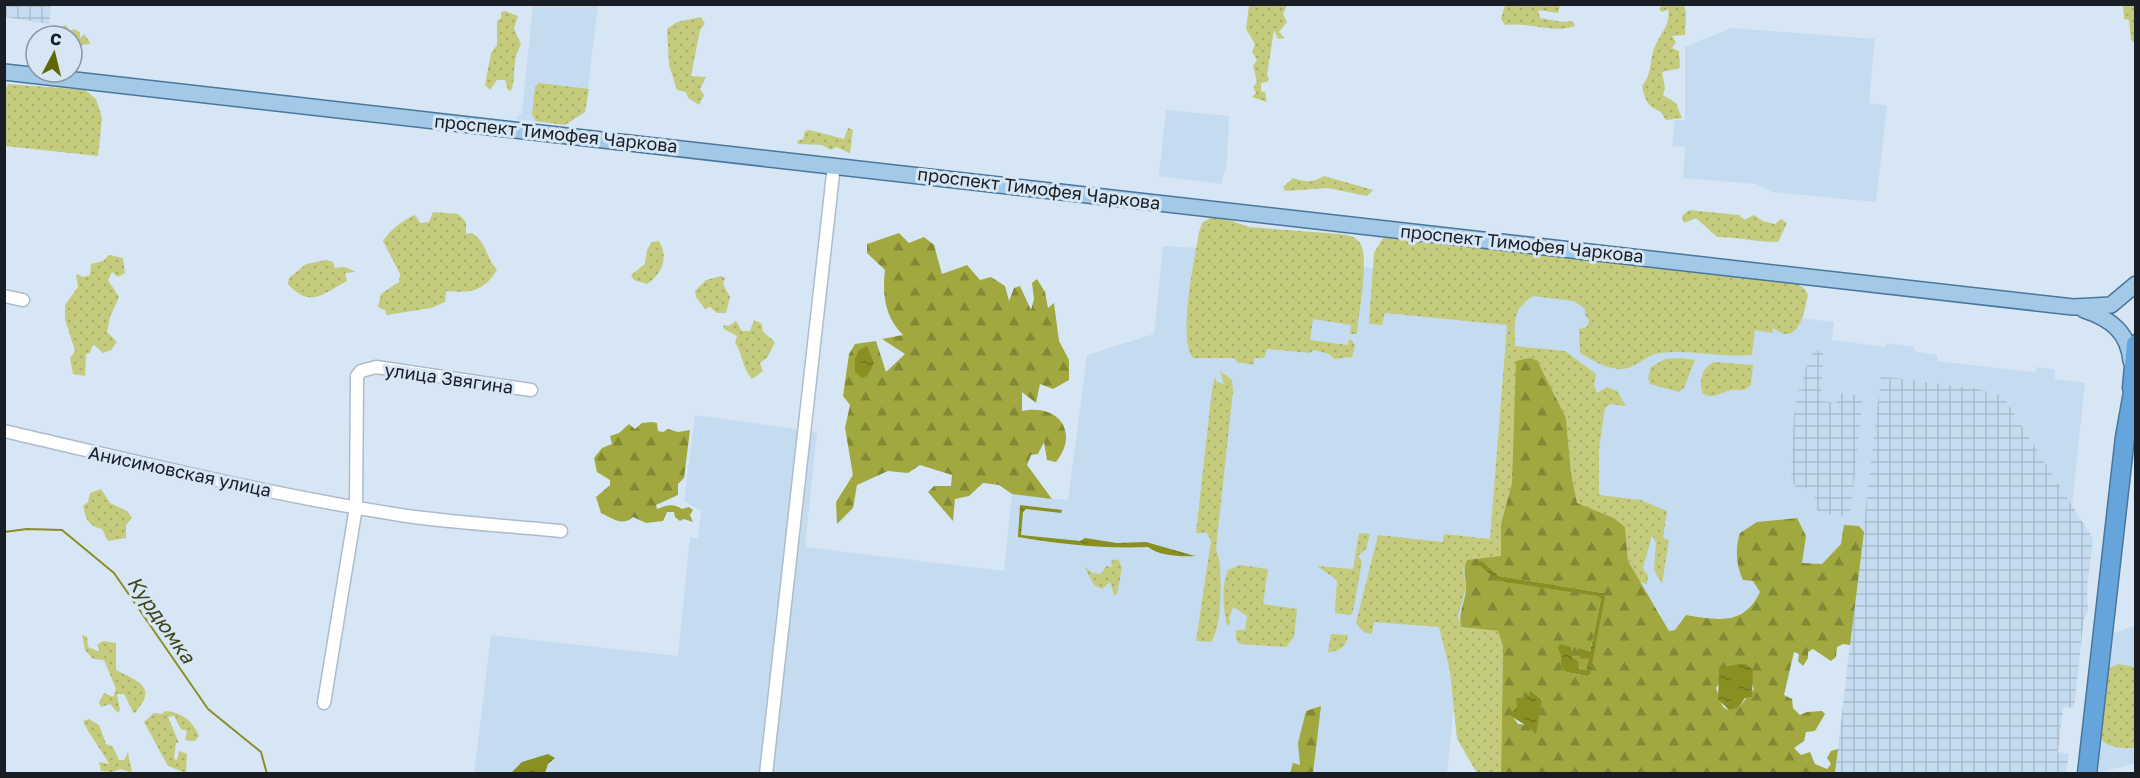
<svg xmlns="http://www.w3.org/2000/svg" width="2140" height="778" font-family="'Golos Text',sans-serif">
<defs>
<pattern id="industrial-grid" width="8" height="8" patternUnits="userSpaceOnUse" patternTransform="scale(1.5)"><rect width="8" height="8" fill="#c5dcf0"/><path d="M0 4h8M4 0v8" fill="none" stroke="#a8bcce"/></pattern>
<pattern id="grass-dots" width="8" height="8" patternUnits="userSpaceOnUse" patternTransform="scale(1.5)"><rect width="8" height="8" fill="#c4cb7d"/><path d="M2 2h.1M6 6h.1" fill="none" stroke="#a8ae6c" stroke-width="1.8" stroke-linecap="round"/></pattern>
<pattern id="forest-firs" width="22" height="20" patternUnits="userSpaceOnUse" patternTransform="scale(1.5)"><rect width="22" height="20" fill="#a1a83f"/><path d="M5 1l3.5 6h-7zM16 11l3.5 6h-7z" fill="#828834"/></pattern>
<pattern id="water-ripples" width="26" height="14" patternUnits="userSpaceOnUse" patternTransform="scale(1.5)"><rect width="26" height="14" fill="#898f21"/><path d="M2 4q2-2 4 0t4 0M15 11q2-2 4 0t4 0" fill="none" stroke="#6f741c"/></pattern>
</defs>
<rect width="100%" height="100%" fill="#d6e6f5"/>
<path fill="#c5dcf0" d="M533,5h65l-13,107 -20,13 -50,-6 7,-6z
M1731,28l144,11 -6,64 18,3 -11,96 -104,-10 -16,-8 -73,-6 2,-31 -13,-1 3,-26h10v-73z
M1166,110l63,6 -2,47 -6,21 -62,-8z
M1163,246l37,2 634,74 -2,18 54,7 1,-4 27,4v4l24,4 -1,6 98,11 1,-5 19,2v10l30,4 -13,123 -69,-110 -25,-7 -96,-13 -18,156 -5,-6 -37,38 -21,-1 5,-27 -53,45 8,11 -8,16 -17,9 -25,2 -25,-4 -11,15 -6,2 -6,-7 -3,-12 -83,-109 -11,-86 -29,-58 -25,123 -58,225 -7,65 -973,1 17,-139 187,21 12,-118h8l3,-27 -17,-10 11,-86 122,17 -12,115 199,24 8,-77 56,6 19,-145 67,-21z
M2135,626v137l-40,11 16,-140z"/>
<path fill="url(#industrial-grid)" d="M5,4l46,1 -2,19 -44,-7z
M1814,351h9l-2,50 15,2 5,-10 22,3 -12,114 -8,6 -21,-2 -6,-5 -2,-20 -17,-1 -6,-7 3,-67 4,-24h4l2,-19z
M1881,376l97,13 25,7 90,143 -6,48 1,25 -4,6 -10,90 -11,-1 -5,45 11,2 -3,19 -231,1z"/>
<path fill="url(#grass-dots)" d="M1249,5h38l-4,9 4,8 -8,10 6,6 -7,1 -4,-9 -7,45 2,4 -2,3 -6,1v8l4,1 2,10 -15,-5 4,-4 -3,-6 4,-5 -4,-16 4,-6 -5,-8 3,-8 -9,-15z
M1505,5h55l-2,8 -20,-3 2,8 23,4 10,-1 2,5c-24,8 -44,-4 -70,-1l-4,-6z
M1662,5h22l2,8 -1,22 -13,1 4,6 -4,6 7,3 1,17 -18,4 3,16 -2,7 13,8 6,15 -16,2 -6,-9c-13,-4 -15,-12 -18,-25 10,-12 7,-22 12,-37 5,-15 17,-22 14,-40l-6,3 -3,-3z
M2123,5h12v38l-4,-3 -2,-20 -5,-1z
M505,11l13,5 -4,12 7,17c-10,15 -4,31 -10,46l-3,-1 -3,-10h-8l-7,10 -5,-5 6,-32 6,-8v-24l4,-3v-6z
M701,17l4,7 -5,6 -9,46 15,1 -6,12 4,6 -5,10 -11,-7 -2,-6 -9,-2 -8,-25 -2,-36 10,-7z
M66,25l4,6 4,-2 6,3v6l4,-4 7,10 -19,2v-10h-17l1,-5z
M539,83l50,6 -4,23 -20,13 -29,-4 -4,-7 3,-27z
M8,84l77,6 11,9 6,19 -4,38 -93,-10v-56z
M848,128l5,2 -3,23 -14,-6 -5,3 -9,-5 -24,-1 -1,-3 6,-2 2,-8 5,-1 34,9z
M1324,176l49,14 -6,6 -39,-8 -43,3 -2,-4 10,-9c12,4 20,5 31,-2z
M1689,210l50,5 5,5 10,-5 9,6 12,3 6,-5 6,4 -9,19c-22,0 -40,-5 -61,-5l-21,-19 -12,5 -2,-7z
M433,212l25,2 8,8v12l6,-1c15,10 14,25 25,37 -14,22 -26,23 -51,21l-1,11 -14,6 -44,7 -2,-5 -7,-3 3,-13 18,-12 1,-8 -17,-33c7,-11 20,-21 32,-26l5,8 9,-1z
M1215,215l34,12 90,7c9,1 16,2 21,9 10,14 -2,73 -3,91h-7l1,-9 -38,-6 -3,21 38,5 1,-6 3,1 3,6 -3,11 -18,2 -5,-5 -15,-4 -5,3 -42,-4 -3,9h-10v7l-17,-3 -3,-4h-41c-16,-19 2,-100 6,-126l3,-9z
M1390,236l396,45c10,2 18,4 22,14 -3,12 -7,45 -27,38 -3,-1 -5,-4 -8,-5l-1,5 -17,-3 -3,25c-31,3 -61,-6 -92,-2 -15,2 -27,18 -42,16 -15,-2 -26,-9 -38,-16l-1,-24 8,-2 2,-7 -4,-5v-6l-11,-8 -41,-5c-22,15 -18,25 -18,50l50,5 31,23 -2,11 3,8 10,-6 10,4 9,15 -16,-2 -5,4 -6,41v46l42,5 26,11 -4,27 6,2 -7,44 -8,-14 2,-27 -4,-8 -9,33 5,8 -1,8 -8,-2 -11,-21 -3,-34 -11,-9 -37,-14 -6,-31 -5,-55 -29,-58 -7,-2 -18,125 -11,41v33l-38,11 3,20 -8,28 3,11 37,4 5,16 -2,126h-24l-20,-34 -7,-68 -11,-44 -65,-5 -2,12 -8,-2 -8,-9 22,-88 65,7 1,-8 46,5 17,-214 -122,-12 -3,12 -13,-1 5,-71 9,-15z
M659,241c10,17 3,33 -12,43l-13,-4 -3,-5 14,-11 2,-14 5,-8z
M109,255l14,3 2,15 -7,4 -6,-5 -4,8 11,17 -9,20 -3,15 10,10 -6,8 -8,3 -10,-9 -3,9 -4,1 -1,22 -12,-2 -3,-16 5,-7 -10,-32v-14l13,-18 -2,-13 8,3 6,-2 1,-11 12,-3z
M326,260l7,2 2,6 10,-1 11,5 -11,1 2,8c-22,11 -36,29 -59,3l1,-6 17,-14z
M721,276l4,2 -2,6 7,13 -4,16h-9l-7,-6 -5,2 -9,-12 -1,-6 11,-11z
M754,320l8,4 1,8 12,10 -8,16 -7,5 3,8 -11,8c-10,-11 -9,-25 -17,-36l2,-7 -13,-7 -1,-4 6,1 7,-5 6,10h8z
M1681,358l14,2 -11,28 -5,4 -29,-8 -2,-6 3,-11 14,-8z
M1714,362l39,3 -2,20 -7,5c-4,0 -12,-1 -16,1 -11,3 -13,8 -25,3 -5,-13 -1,-26 11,-32z
M1220,371l12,9 1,11 -17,157c1,6 4,12 4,19 1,20 2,60 -9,75l-15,-1 15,-100 -4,-8h-11l16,-143 3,-13 2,5 7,2z
M101,489l9,14 17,8 5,7 -6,7v13l-18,3 -6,-12c-13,-3 -16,-9 -19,-23l5,-4 2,-9z
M1359,533l11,1 -4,15 -8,7 4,5 -9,51 -2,3 -16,-2 2,-33 -20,-14 36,3z
M1118,559l4,9 -5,26 -3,1 -4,-13 -8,7 -8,-4 -10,-19 8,7 9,1 5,-8 6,1 -1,-6z
M1240,565l28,4 -5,35 34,5 -3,28 -8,10 -47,-3 -3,-5v-9h9l2,-14 -14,-9 -4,12 2,3 -4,4c-4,-18 -6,-39 1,-56z
M1331,634l17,1c-1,11 -9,17 -20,17z
M82,635l5,2 1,10 12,5 -3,-7 6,-4 13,2v27c26,13 41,17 18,44l-10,-20h-7l3,16 -2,3 -8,-9 -9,3 -2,-5 5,-9 9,4 3,-8 -12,-29 -11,-1 -8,-9z
M2118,664l17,3v81c-12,1 -28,0 -36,-11l8,-68z
M165,711c17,1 28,10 34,25l-4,5 -10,-1 2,-9 -6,-2 -7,-13 -6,1 11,26h-3l-2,16 3,1 2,-9 8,3 -1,19 -18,-7 -24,-44 10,-9 8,1z
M89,719l10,6 7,19 7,3 6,13h5l4,-8 4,21 -11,-4 -9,3 -11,-1 -2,-9 10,2c-7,-14 -22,-32 -26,-43z"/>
<path fill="url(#forest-firs)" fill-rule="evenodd" d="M899,233l10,10 15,-6 10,8 8,29 25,-9 13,15 11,-3 14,9 4,15 5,-13 6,-2 11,24 3,-11 -2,-16 5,-4 8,13 3,16 6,-5 5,38 10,19v20l-16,9 -13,-5 -4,19 -14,-11v19c36,-8 58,21 34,51l-9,-2 -3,-18 -6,12 -7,1 -4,10 25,34 -40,-5 -13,-9 -16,-2 -14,13 -14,3 -2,22 -25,-29 6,-6h17l1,-11 -32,-10 -12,8 -20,-2 -31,14 -4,23 -16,16 -1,-22 17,-27 -8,-47 5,-23 -7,-9 6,-42 6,-10 21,-3 10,31 19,-18 -23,-15 21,-4c-18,-18 -21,-40 -18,-65l-18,-17v-9z
M1530,358l7,2 29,58 5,55 6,30 37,15 11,9 3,34 41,70 6,-1 11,-15c32,5 58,11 74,-23l-7,-11 -10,-1c-7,-14 -8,-33 -3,-47l17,-11 40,-4 9,18 -4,27 20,1 19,-20 3,-19 15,1 5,6 -14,113 -7,-1 -6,3 -1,10 -5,4 -18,-12 -5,3v6l-5,8 -5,-5 1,-7 -5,-2 -10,43 8,4 1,9 7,7 7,-3 15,-1 3,3 -10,17 -9,1 -2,9 -10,7 7,7 9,-3 5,12 12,5 4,-5 -4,-6 4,-7 7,-2 -3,24h-334l2,-126 -5,-16 -37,-4c-3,-14 4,-24 5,-38 0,-12 -4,-18 1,-29l34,-4v-32l11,-41 4,-122zM1482,561l17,15 104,17 -16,83 -21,-4 -5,-4v-13l25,17 4,-15 -2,-5h2l11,-53 -3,-4 -100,-14zM1745,663l8,6 -3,11 4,9 -16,19 -10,2 -5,-3 -7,-19 14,-20zM1523,697l19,2 -7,34 -7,-8 -10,-1 -5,-7z
M652,422l5,1 1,8 5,1 5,-3 10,3 12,-2 -6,48 -6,6v11l-22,10 1,4c10,-4 16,-6 25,0l7,-2 4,3 -3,5 3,7 -9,-3 -4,2 -5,-4 -1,-5h-7l-4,9 -17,2 -13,-6c-10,10 -21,1 -32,-4l-5,-16 14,-12v-5l-13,-8 -3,-14 8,-10 10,-4 -2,-8 9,-3 10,-9 6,5 7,-6z
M1321,706l-8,67h-23l3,-10 7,2 -2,-22 8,-32z"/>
<path fill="url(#water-ripples)" d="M867,346l7,17 -7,13 -5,2 -7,-6v-13l4,-9z
M1020,505l42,5 -1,3 -35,-4 -3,3 -2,23 59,6 5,-3 32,5 29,-1 49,14c-13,1 -36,0 -47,-9 -44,2 -87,-3 -130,-10z
M1482,561l17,15 104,17 2,4 -15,77 -3,2 -21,-4 -5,-4v-13l-3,-7 2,-4 11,3 1,11 6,3 1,7 7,3 3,-13 -8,1 -4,-8 2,-3 11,4 11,-53 -3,-3 -100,-15 -21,-18z
M1745,663l8,6 -1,28 -7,1 -7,10 -9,2 -11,-11 1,-28 4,-4z
M1530,691l12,9 -6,34c-8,-9 -17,-12 -26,-19l7,-8 -1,-9 12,-1z
M548,754l7,4 -7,6 -3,9h-34l11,-11z"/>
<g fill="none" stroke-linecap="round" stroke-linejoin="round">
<path stroke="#898f21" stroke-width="2" d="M4,532l23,-3 35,1 52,43 94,136 53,43 6,22"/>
<g stroke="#acbccb" stroke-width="15">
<path id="minor" d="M4,296l19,4
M4,431c134,31 267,64 403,85 51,7 103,10 154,15
M324,703l32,-196 1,-131 4,-5 15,-4 155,23
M766,774l68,-609"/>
</g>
<g stroke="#4b769b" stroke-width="18">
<path id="major" d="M4,72l2069,235 38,-2 25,-21
M2084,310c27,9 44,22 47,51"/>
</g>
<g stroke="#4b769b" stroke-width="21">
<path id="highway" d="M2132,388l4,-44
M2087,774l38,-337 11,-61"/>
</g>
<use href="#minor" stroke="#fff" stroke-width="12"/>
<use href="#major" stroke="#a3c9e9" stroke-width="15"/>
<use href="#highway" stroke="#66a5db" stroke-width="18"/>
</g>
<g text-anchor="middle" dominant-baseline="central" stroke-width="6" stroke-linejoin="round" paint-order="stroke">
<g font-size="18" fill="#181e23" stroke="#d6e6f5">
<text transform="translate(556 133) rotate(6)">проспект Тимофея Чаркова</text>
<text transform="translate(1039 188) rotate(7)">проспект Тимофея Чаркова</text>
<text transform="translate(1522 243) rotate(6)">проспект Тимофея Чаркова</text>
<text transform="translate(449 378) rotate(8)">улица Звягина</text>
<text transform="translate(180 471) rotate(12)">Анисимовская улица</text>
</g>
<g font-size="20" font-style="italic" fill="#414419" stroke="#d6e6f5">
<text transform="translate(162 619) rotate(55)">Курдюмка</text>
</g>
</g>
<rect width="2140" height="778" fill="none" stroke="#181e23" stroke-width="12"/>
<g transform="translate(54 54) rotate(7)"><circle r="28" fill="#d6e6f5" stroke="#8a96a1" stroke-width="1.5"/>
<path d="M0-4.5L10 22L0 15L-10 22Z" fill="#626705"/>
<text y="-9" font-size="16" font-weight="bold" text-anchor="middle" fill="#181e23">С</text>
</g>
</svg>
